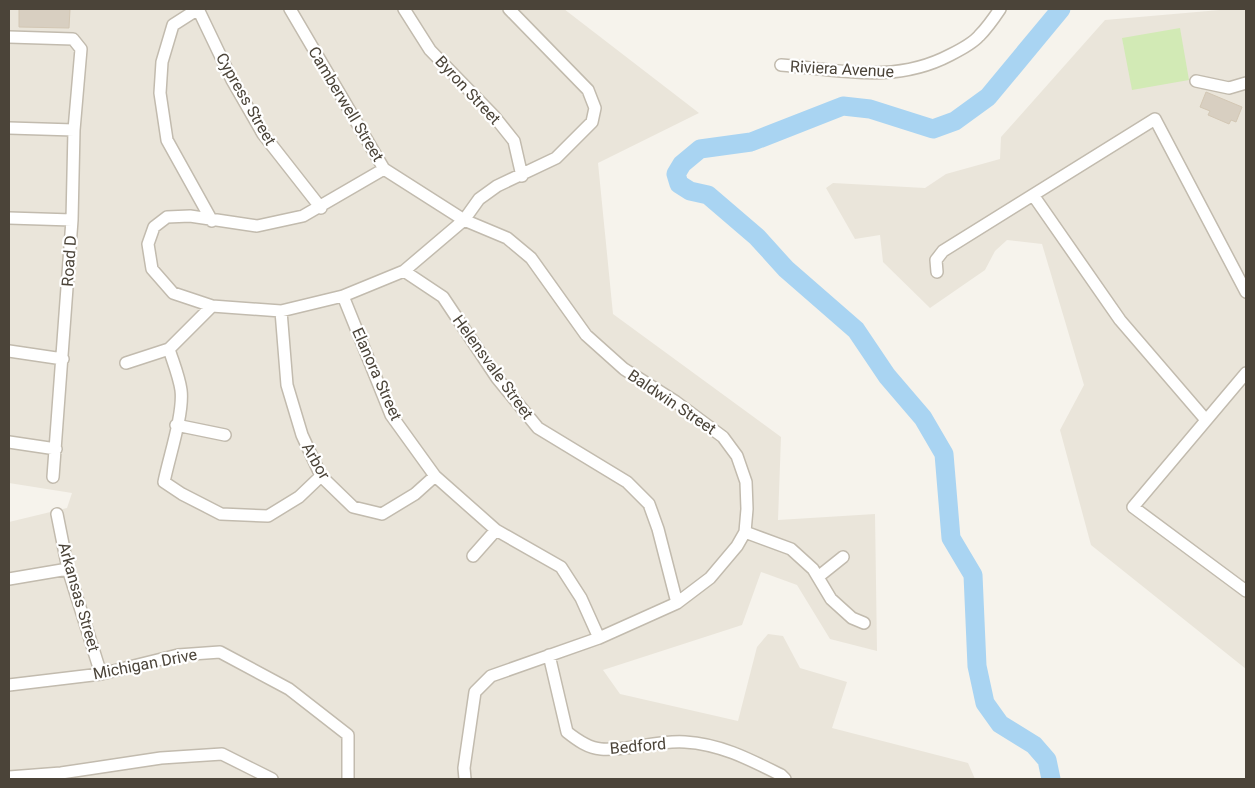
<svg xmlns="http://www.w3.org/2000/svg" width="1255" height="788" font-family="Roboto,sans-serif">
<rect width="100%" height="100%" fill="#f6f3ec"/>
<path fill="#eae5da" d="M9,9h555l135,104 -101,50 15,151 168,123 -3,83 97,-6 2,137 -47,-12 -33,-54 -36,-13 -19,53 -139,45 17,24 118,27 19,-74 11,-13 15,2 17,32 47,14 -15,46 136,35 7,16h-966v-257l58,-14 5,-15 -63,-10z
M1231,9h15v660l-155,-124 -31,-115 24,-45 -42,-141 -35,-4 -12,11 -10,19 -55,38 -47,-46 -3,-27 -25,4 -29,-51 7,-5 92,5 21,-14 54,-15 1,-22 104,-117z"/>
<path fill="#d2eab5" d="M1180,28l9,52 -57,10 -10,-52z"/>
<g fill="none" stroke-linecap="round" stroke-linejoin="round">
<path stroke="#a9d4f2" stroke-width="19" d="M1051,779l-4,-19 -13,-15 -34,-21 -15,-21 -8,-37 -4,-91 -22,-37 -7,-84 -21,-36 -36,-42 -31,-46 -70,-61 -29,-32 -49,-42 -18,-4 -11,-7 -3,-10 6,-10 18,-15 51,-7 92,-36 27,3 63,20 22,-8 33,-24 73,-88"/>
</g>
<path fill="#d8cfc1" stroke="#d3c7b4" d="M19,9h51l-1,19 -50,-1z
M1206,92l36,15 -6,15 -5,-2 -2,4 -21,-9 2,-4 -10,-4z"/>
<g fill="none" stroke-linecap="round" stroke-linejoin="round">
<g stroke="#c2bbae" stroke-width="14">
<path id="minor" d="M198,9l-25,16 -11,37 -2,31 7,47 45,81
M198,9l34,71 31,54 58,74
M290,9l94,160 80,51 43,18 24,20 55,77 38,34 52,33 47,35 14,19 9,26 1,27 -2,23 -8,14 -27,32 -33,25 -78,35 -108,38 -16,16 -11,76 1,11
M404,9l26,41 64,66 20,25 8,35
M9,37l64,2 8,10 -7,81 -2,90 -19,257
M781,65c60,5 114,19 169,-10 10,-5 22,-11 29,-19 8,-8 15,-18 21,-27
M1196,81l33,7 17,-5
M9,128l65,2
M384,169l-81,47 -46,10 -67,-10 -23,1 -13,10 -6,17 4,25 21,24 39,13 69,5 62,-15 61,-25 60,-51 15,-21 18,-13 59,-28 36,-36 3,-14 -7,-18 -79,-81
M1033,195l87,125 86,100
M9,218l63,2
M404,271l39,26 54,81 41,50 89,54 22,22 9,25 19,74
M937,272l-1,-12 7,-9 212,-132 91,173
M343,296l48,119 44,61 61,54 65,37 20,31 18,40
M281,311l6,74 15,50 19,41 32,31 29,7 33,-20 20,-18
M169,349c4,13 10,27 12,41 3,23 -12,67 -17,92l18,12 39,20 47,2 31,-19 22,-21
M9,351l54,8
M126,363l43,-14 43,-43
M1246,373l-113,134 113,84
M176,425l49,10
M9,442l47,7
M57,514l11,55 33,105
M745,532l46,17 22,20 18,30 21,19 12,5
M473,556l23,-26
M818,577l25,-20
M9,579l59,-10
M549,655l18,77c10,8 21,16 34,17 27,2 56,-9 84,-7 35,2 64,17 96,33l4,4
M9,685l92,-11 77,-19 42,-3 69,37 59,46v44
M9,777l52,-4 100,-15 61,-4 50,25"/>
</g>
<use href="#minor" stroke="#fff" stroke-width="11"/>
</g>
<g text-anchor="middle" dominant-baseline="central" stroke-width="4.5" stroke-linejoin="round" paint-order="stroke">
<g font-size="16" fill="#4b4439" stroke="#fff">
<text transform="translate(842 69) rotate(3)">Riviera Avenue</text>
<text transform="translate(468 90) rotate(47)">Byron Street</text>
<text transform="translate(246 99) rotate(60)">Cypress Street</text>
<text transform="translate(346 104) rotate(59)">Camberwell Street</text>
<text transform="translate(69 261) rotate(-86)">Road D</text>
<text transform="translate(493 367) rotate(54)">Helensvale Street</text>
<text transform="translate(377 374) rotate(66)">Elanora Street</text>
<text transform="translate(672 402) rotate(34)">Baldwin Street</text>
<text transform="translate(316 461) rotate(60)">Arbor</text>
<text transform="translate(79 597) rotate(74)">Arkansas Street</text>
<text transform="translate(145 664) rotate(-11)">Michigan Drive</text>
<text transform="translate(638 746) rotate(-5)">Bedford</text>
</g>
</g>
<rect width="1255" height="788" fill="none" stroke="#4b4439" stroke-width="20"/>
</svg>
